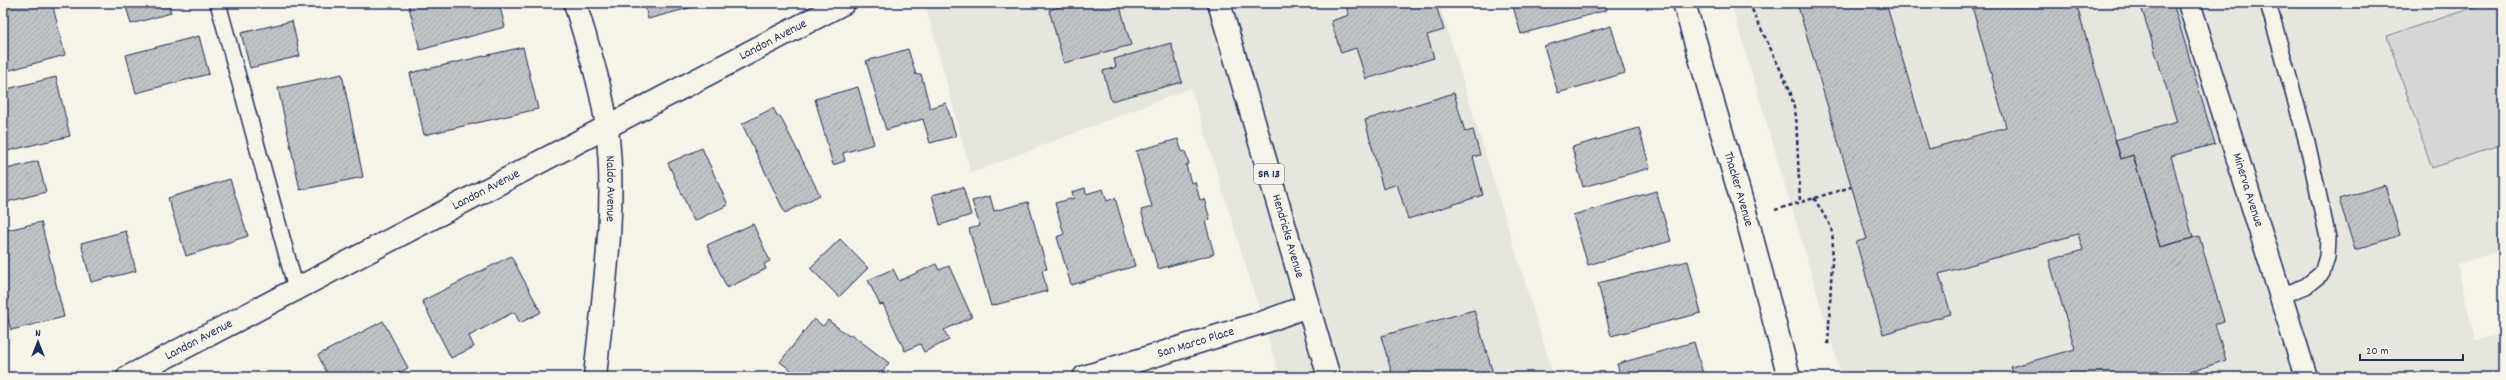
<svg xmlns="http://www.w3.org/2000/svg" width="2506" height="380" font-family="Dekko,sans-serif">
<defs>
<pattern id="building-hatch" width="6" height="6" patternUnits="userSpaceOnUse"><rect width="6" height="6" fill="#c0c3c5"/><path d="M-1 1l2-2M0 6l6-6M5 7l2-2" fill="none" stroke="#a4a8ac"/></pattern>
</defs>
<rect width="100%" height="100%" fill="#f7f3e8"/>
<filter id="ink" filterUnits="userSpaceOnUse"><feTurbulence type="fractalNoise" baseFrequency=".025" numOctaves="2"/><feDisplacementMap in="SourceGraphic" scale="8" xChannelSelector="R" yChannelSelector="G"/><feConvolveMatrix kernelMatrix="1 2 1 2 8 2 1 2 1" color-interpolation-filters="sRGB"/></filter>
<g filter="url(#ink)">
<path fill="#e6e5de" d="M919,3h520l115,374h-274l-89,-289 -220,85 -44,-163z
M1731,3h772v247l-46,14 18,77 28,-8v44h-661z"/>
<path fill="#d7d6d4" stroke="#798299" d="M2487,3h16v141l-71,24 -45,-132z"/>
<path fill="url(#building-hatch)" stroke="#1b2f5e" d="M11,3h41l13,52 -62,17v-67z
M125,3h43l3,10 -40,11z
M408,3h91l6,24 -85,23z
M644,3h64l-60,16z
M1072,3h47l12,42 -67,18 -15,-53z
M1345,3h90l9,27 -17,5 7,23 -68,21 -10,-31 -15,5 -10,-32 18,-6z
M1512,3h93l2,7 -86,24z
M1797,3h89l43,146 77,-22 -35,-124h105l45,156 12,-4 27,92 39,-11 25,85 -9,3 11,36 -50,17h-162l-3,-10 64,-18 -26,-89 34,-10 -5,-16 -139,40 12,40 -68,20 -27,-92 11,-3z
M2140,3h33l42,141 -44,12 22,82 -33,9 -27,-92 -12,4 -6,-19 62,-18z
M292,21l8,35 -50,12 -9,-35z
M1611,26l14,47 -67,20 -14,-47z
M199,36l10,38 -73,19 -10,-38z
M1171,43l11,39 -71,19 -8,-30 13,-4 -2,-8z
M523,47l15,62 -114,26 -14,-62z
M908,49l8,26 5,-1 9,34 16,-5 10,33 -26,7 -7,-24 -37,11 -20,-69z
M342,74l21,103 -63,13 -22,-102z
M56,77l14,59 -67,16v-62z
M858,87l16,57 -31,9 2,8 -12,4 -18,-66z
M1454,93l11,39 8,-2 7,25 -7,2 10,38 -75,24 -11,-35 -14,5 -18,-69z
M773,108l5,9 2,-1 40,79 -35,18 -43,-89z
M1639,128l11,40 -67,19 -11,-40z
M1178,139l4,13 3,-1 4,13 -3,1 5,18 4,-1 5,18 4,-1 6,20 -5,2 9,33 -56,15 -17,-59 11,-3 -16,-56z
M702,148l26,57 -34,16 -26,-58z
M38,161l8,31 -43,11v-33z
M230,179l18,57 -62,20 -18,-58z
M2385,185l15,50 -45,15 -16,-51z
M963,187l8,28 -31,10 -8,-30z
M1085,188l1,6 17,-5 4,12 8,-3 20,68 -64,19 -14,-48 7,-3 -9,-31 19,-5 -2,-6z
M1656,191l15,50 -83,24 -15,-50z
M990,196l4,15 34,-9 19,67 -5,1 5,21 -56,15 -22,-77 11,-3 -8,-25z
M41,222l23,95 -53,13 -8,-30v-69z
M753,224l17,37 -6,3 2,5 -39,19 -20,-43z
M126,231l10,40 -45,11 -10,-39z
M840,239l28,29 -29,29 -29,-29z
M511,256l30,56 -21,11 -6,-11 -45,24 5,11 -23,11 -29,-57z
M1688,261l13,52 -90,23 -13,-53z
M936,264l3,6 10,-4 23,51 -28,13 5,10 -25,12 -4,-8 -15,7 -22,-47 -3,1 -12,-25 25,-11 6,12z
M1474,310l20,67h-101l-12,-41z
M814,319l9,7 5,-6 21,16 2,-2 38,29 -11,14h-78l-20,-15z
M383,321l25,47 -17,9h-62l-11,-22z
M1694,342l10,35h-83l-4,-13z"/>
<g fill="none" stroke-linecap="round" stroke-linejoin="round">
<g stroke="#1b2f5e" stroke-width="18">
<path id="lane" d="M218,3l78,286
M2268,3l39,139 21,96 -1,19 -5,16 -16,13 -25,10"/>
</g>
<g stroke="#1b2f5e" stroke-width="25">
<g id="street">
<path id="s1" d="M575,3c12,41 27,84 32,126 10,83 -4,166 -12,248"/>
<path id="s2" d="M1684,3l63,216 42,158"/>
<path id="s3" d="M2189,3l117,374"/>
<path id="s4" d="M128,377l716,-374"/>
<path id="s5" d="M1084,377l183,-56 40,-15"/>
</g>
</g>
<g stroke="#1b2f5e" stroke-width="25">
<g id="primary">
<path id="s6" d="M1219,3l110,374"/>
</g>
</g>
<path stroke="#1b2f5e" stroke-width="2.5" stroke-dasharray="4 3" stroke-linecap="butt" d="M1749,3l41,87 6,26 4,86
M1716,7l15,-4
M1814,198l17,29 2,13 -5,106
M1775,210l76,-23"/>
<use href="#lane" stroke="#f7f3e8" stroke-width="15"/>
<use href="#street" stroke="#f7f3e8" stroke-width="22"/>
<use href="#primary" stroke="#f7f3e8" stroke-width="22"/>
</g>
</g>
<g text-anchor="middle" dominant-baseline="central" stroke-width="4" stroke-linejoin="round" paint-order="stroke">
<rect fill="#f7f3e8" stroke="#5d6a87" stroke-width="1" x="1254" y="164" width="30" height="20" rx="3"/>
<g font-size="12" font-weight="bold" fill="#1b2f5e">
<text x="1269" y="174">SR 13</text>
</g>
<g font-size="13" fill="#1b2f5e" stroke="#f7f3e8">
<text stroke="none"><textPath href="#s4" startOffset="728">Landon Avenue</textPath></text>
<text stroke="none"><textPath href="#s1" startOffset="190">Naldo Avenue</textPath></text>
<text stroke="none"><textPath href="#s2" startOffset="194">Thacker Avenue</textPath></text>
<text stroke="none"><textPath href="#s3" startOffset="196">Minerva Avenue</textPath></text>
<text stroke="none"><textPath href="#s4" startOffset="404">Landon Avenue</textPath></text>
<text stroke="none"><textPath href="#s6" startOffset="243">Hendricks Avenue</textPath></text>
<text stroke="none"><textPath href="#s4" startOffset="80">Landon Avenue</textPath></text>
<text stroke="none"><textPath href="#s5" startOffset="117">San Marco Place</textPath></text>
</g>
</g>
<rect width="2506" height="380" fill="none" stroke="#f7f3e8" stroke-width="16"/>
<rect x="8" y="8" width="2490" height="364" fill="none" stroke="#1b2f5e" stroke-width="1.5" filter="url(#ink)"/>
<g transform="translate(38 342)" stroke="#f7f3e8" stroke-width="3" paint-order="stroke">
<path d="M0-3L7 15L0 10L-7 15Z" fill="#1b2f5e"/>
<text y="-6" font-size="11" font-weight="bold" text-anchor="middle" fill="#1b2f5e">N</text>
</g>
<path d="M2360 354v6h103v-6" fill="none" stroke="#1b2f5e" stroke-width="2"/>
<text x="2366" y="354" font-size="12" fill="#1b2f5e" stroke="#f7f3e8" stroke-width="3" paint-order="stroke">20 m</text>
</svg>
